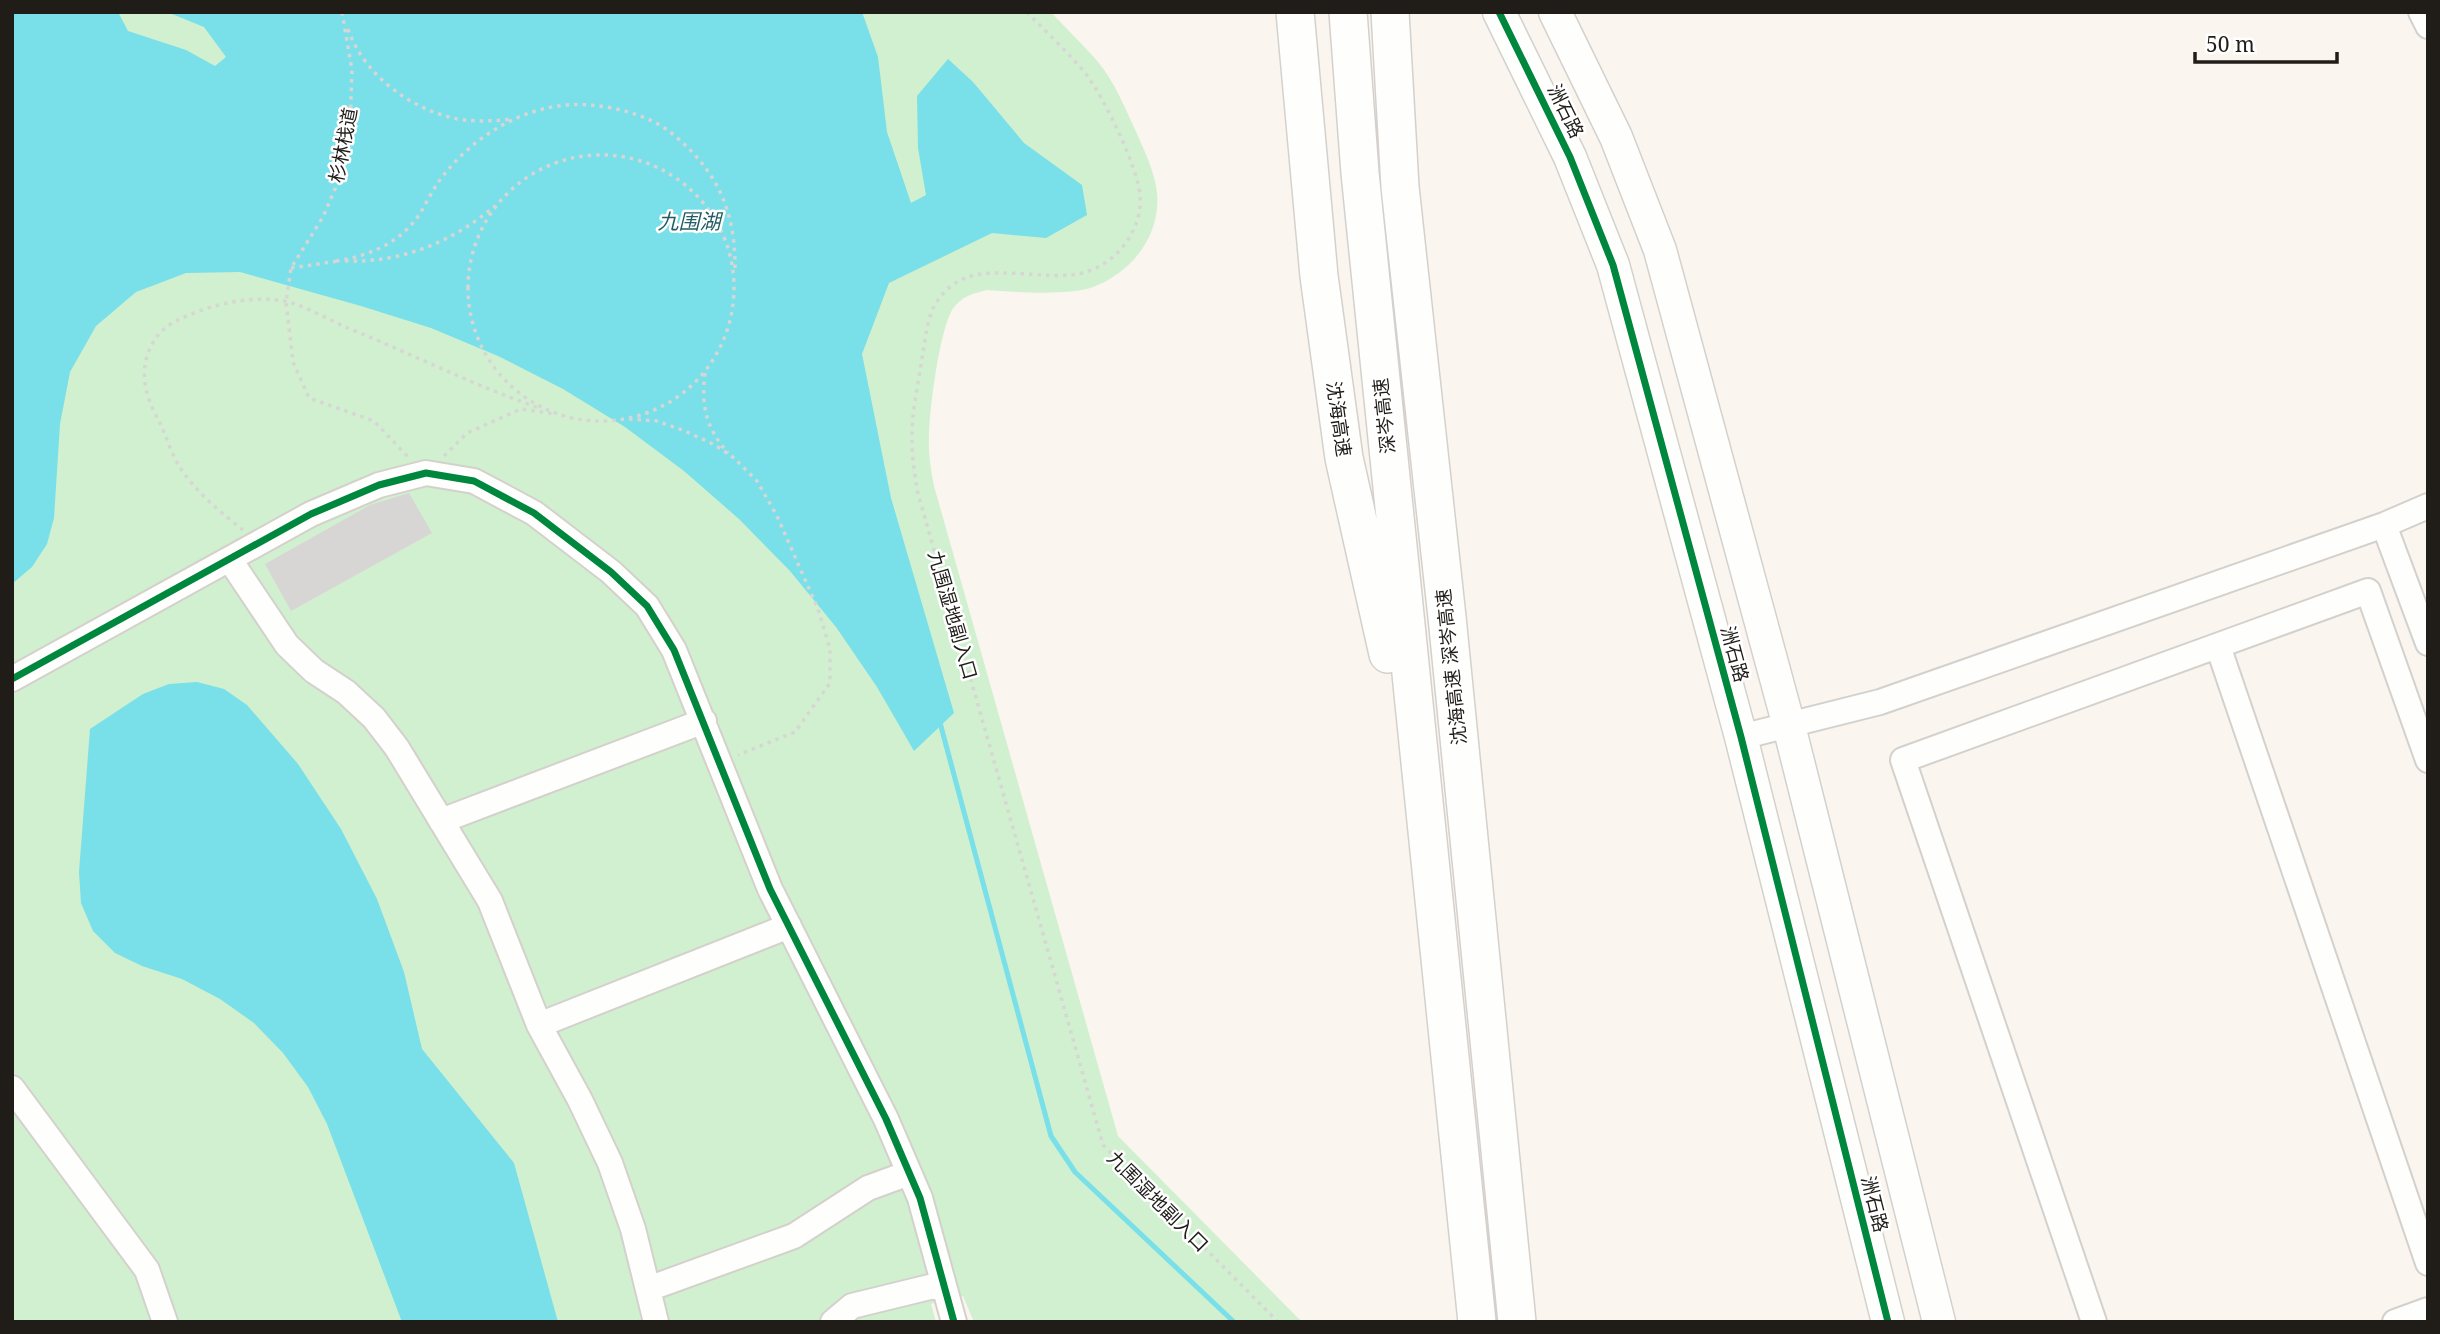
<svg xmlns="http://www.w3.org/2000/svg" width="2440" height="1334" font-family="'Noto Serif','Noto Sans SC',serif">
<rect width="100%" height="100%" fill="#faf5ef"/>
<path fill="#d0f0cf" d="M12,12h1039c15,17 33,33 47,50 15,18 25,41 34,61 9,20 23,48 25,70 4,43 -26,80 -64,94 -24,9 -80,5 -106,3 -13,3 -24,6 -33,17 -14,18 -25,105 -25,131 -1,16 2,32 5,48l184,650 184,186h-328l-11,-26 -32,8 5,18h-924z"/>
<path fill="#79dfe9" d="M12,12h106l10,19 58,19 29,16 11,-9 -22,-30 -37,-15h695l16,45 9,75 24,71 15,-8 -8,-47 -1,-52 31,-37 25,23 51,61 58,42 5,30 -41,23 -54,-5 -103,50 -27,71 29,144 63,215 -40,38 -37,-64 -41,-60 -46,-56 -51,-52 -55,-48 -59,-44 -62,-38 -65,-33 -67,-28 -70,-22 -121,-34 -54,1 -50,19 -40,34 -26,46 -10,52 -6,94 -7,26 -15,23 -20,17z
M197,682l27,7 23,16 51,59 43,65 36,70 27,73 18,77 92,114 44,159h-156l-75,-198 -19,-37 -25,-34 -29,-30 -34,-24 -38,-20 -40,-13 -27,-13 -22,-22 -12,-28 -2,-31 11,-143 53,-35 26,-10z"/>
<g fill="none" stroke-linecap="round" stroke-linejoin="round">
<path stroke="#79dfe9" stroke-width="5" d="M939,719l112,417 24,36 159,150"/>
</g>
<path fill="#d8d6d5" d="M409,493l23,40 -141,78 -26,-47 105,-59z"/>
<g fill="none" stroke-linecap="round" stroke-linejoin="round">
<g stroke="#d4d1cc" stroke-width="28">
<path id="minor" d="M2421,12l7,14
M2384,525l44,118
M230,560l57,85 27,26 32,21 28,26 23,30 93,153 49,124 41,75 30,63 23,66 23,93
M2218,646l210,617
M12,679l299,-165 68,-29 47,-12 48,8 60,32 77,59 36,34 27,44 96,239 116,230 34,79 34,124
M1741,737l139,-35 504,-177 44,-19
M441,821l263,-100
M539,1025l250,-99
M12,1088l135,182 18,52
M648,1289l146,-53 74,-48 41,-15
M833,1322l19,-16 90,-22
M2094,1322l-191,-562 465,-169 60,169
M2395,1322l33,-12"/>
</g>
<g stroke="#d4d1cc" stroke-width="35">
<path id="major" d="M1499,12l71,145 43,108 128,472 147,585
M1555,12l61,125 44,113 129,476 150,596"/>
</g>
<g stroke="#d4d1cc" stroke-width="40">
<path id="highway" d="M1295,12l24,264 25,182 44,196
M1348,12l12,161 117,1149
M1390,12l10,175 47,430 70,705"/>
</g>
<path stroke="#d8d6d5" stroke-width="3.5" stroke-dasharray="3.5 5" stroke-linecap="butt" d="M342,12l10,58 -2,60 -15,59 -12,28 -32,51 -5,34 7,60 16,36 65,23 34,36
M1027,12c19,20 41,40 59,62 18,24 51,91 54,121 3,34 -22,67 -54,77 -40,12 -101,-13 -135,14 -8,7 -15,15 -19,25 -6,15 -7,32 -10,47 -4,28 -11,56 -10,84 0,16 3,32 5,48l186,655 175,177
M348,29c16,46 62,80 109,90 19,3 37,2 55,0
M468 288a133 133 0 1 1 266 0a133 133 0 1 1-266 0Z
M336,261c34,-5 66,-19 85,-49 7,-12 13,-25 22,-36 35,-45 91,-76 148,-71 29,3 61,11 84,31 44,37 61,78 60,135
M345,261c57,2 107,-19 150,-55
M291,268l47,-7
M705,373c-4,33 1,55 23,80
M629,419l28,2 28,10 30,14 19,13 23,23 20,35 41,93 12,40v34l-35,49 -57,23
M444,456l23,-23 54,-24 33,5
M243,530c-22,-17 -49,-40 -64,-64 -7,-12 -12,-26 -17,-39 -6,-12 -14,-25 -16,-39 -6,-25 5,-55 30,-67 32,-16 72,-26 108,-20 20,4 45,19 64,27 64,26 125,57 191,80"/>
<use href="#minor" stroke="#fefefd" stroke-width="24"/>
<use href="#major" stroke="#fefefd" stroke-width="32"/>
<use href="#highway" stroke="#fefefd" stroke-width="37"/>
<g stroke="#fff" stroke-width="11">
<path id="cycleway" d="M1499,12l71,145 43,108 128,472 147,585
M12,679l299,-165 68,-29 47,-12 48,8 60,32 77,59 36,34 27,44 96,239 116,230 34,79 34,124"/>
</g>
<use href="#cycleway" stroke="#00873e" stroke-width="7"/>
</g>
<g text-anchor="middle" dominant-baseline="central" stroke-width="5" stroke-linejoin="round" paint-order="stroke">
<g font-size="19" fill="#201d19" stroke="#fff">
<text transform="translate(1566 111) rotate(64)">洲石路</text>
<text transform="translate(343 145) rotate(-79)">杉林栈道</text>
<text transform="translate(1384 416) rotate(-96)">深岑高速</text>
<text transform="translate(1339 419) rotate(82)">沈海高速</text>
<text transform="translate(953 615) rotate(74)">九围湿地副入口</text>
<text transform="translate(1735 654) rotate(75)">洲石路</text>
<text transform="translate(1451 667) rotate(-96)">沈海高速 深岑高速</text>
<text transform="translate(1158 1201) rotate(45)">九围湿地副入口</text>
<text transform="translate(1875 1204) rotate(76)">洲石路</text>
</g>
<g font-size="21" font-style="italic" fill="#235e65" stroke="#fff">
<text x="689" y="221">九围湖</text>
</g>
</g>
<rect width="2440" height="1334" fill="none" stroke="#201d19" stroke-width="28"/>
<path d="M2195 52v10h142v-10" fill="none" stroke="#201d19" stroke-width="3.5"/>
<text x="2206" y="52" font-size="21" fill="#201d19" stroke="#ffffff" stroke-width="5" paint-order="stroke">50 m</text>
</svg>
